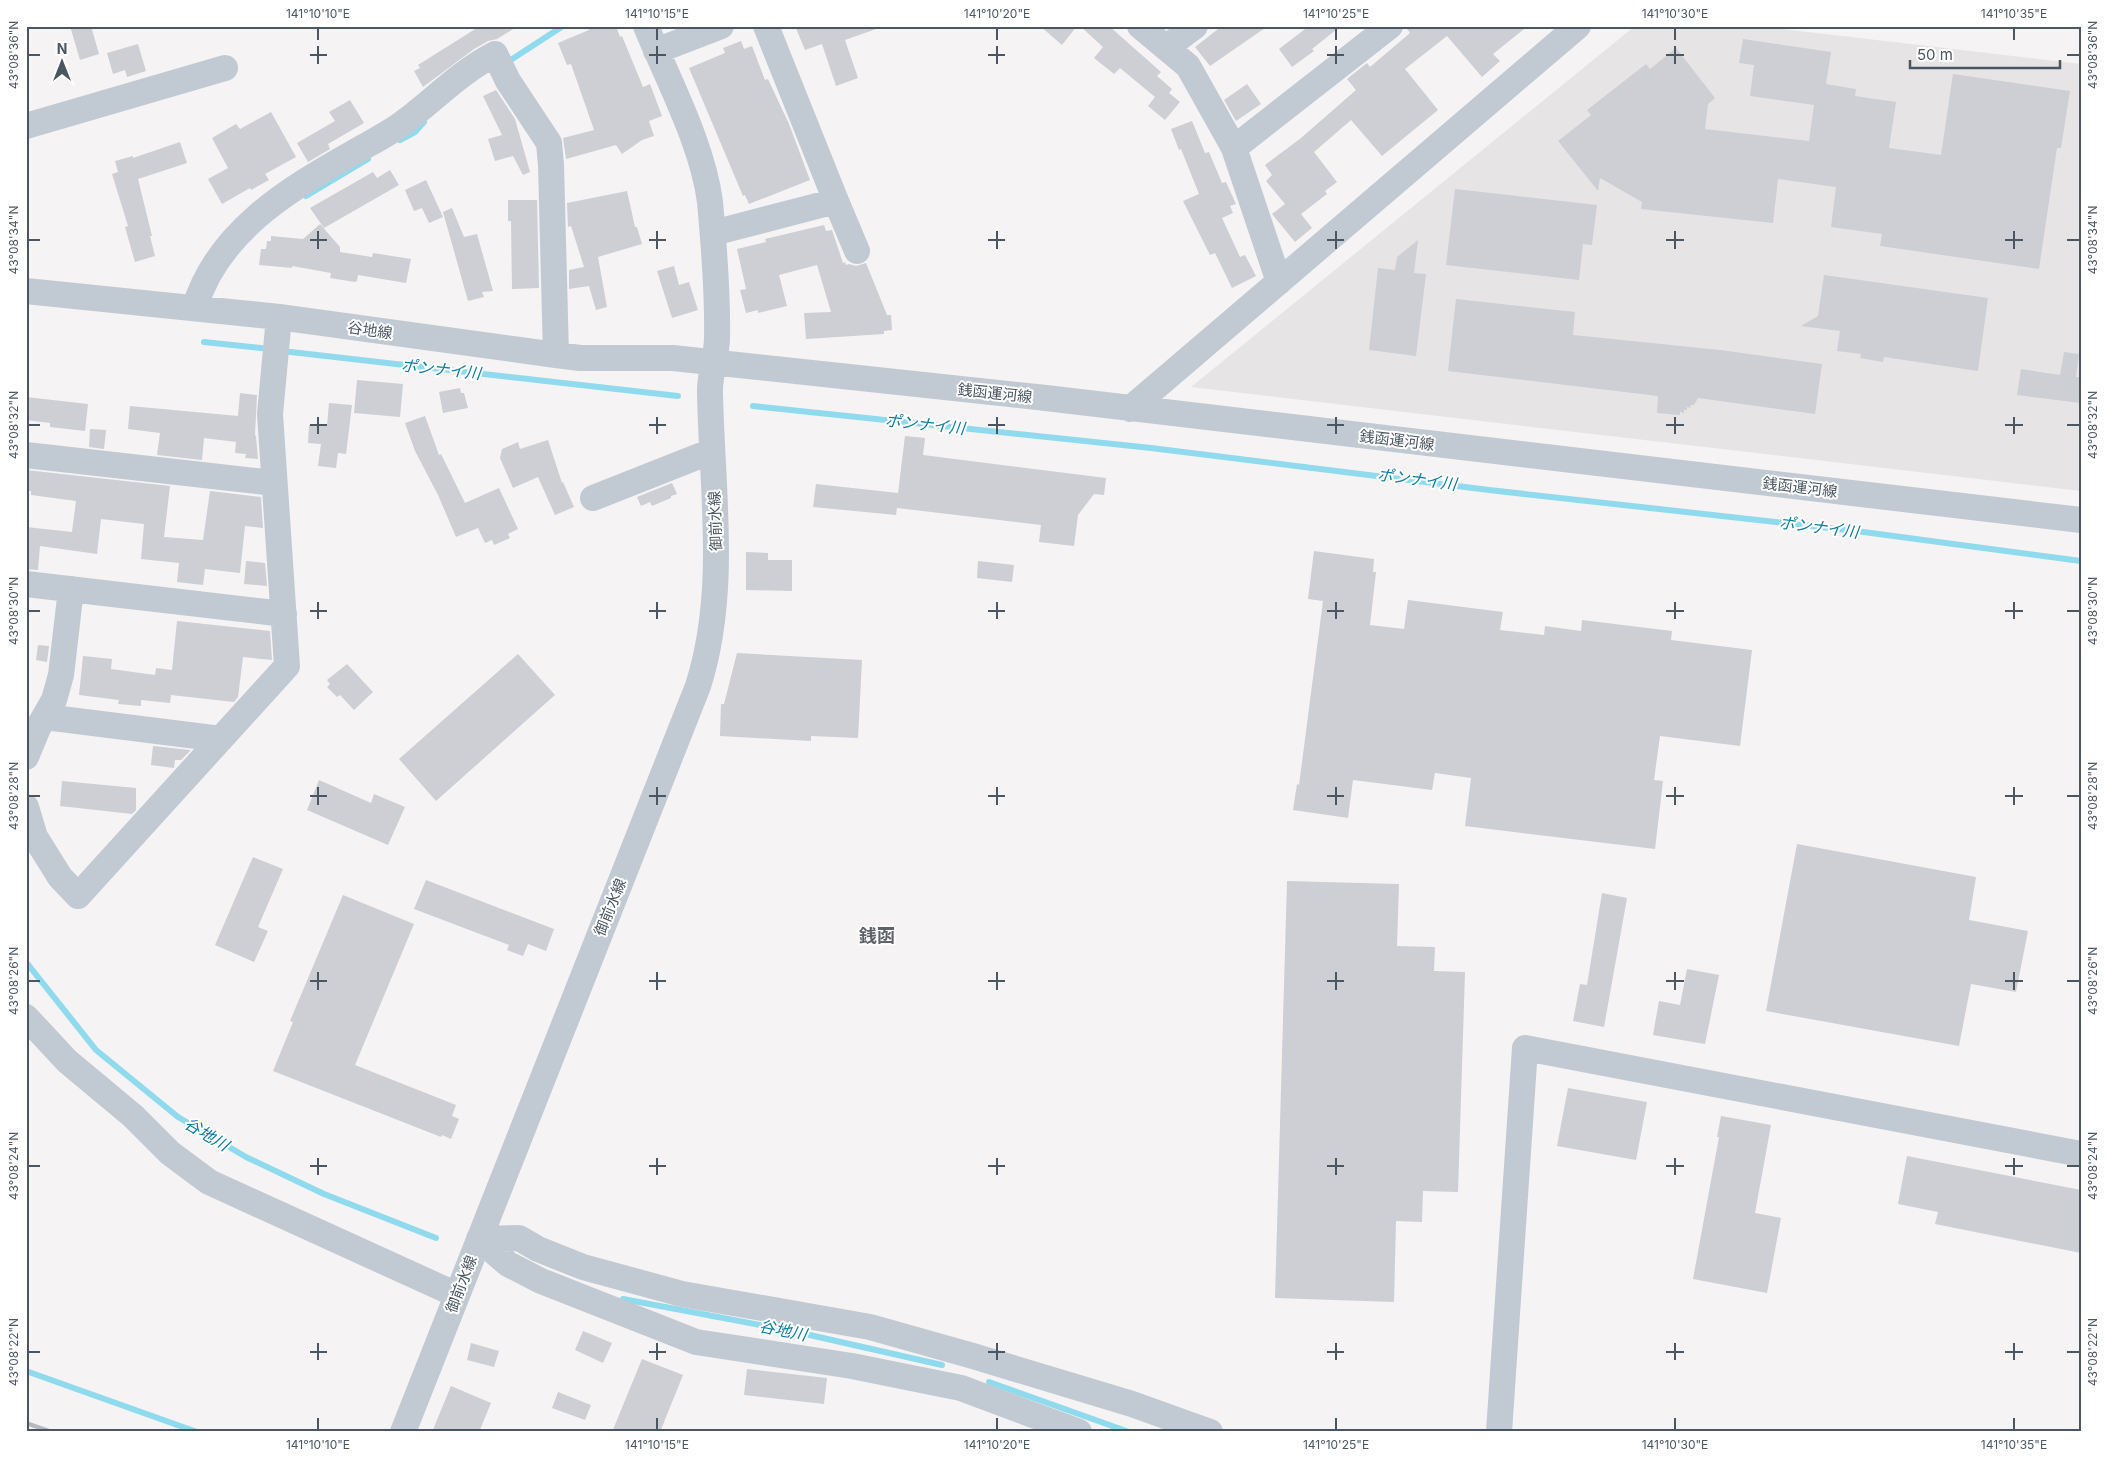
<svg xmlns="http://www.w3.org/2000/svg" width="2107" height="1458" font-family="Inter,'Noto Sans JP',sans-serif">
<rect width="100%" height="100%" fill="#f5f3f3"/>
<path fill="#e6e4e5" d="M1635,26h121l325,38v427l-890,-104z"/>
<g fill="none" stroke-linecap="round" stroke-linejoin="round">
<path stroke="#90daee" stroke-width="6" d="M506,63l57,-37
M400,140l15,-8 9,-10
M306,196l62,-37
M204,342l66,7
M282,351l396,45
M753,406l398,42 338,42 367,41 225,30
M26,962l70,88 82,67 68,40 78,37 112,44
M623,1299l169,32 150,34
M26,1371l171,61
M989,1382l140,50"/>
</g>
<path fill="#cdcfd5" d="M70,26h21l8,28 -19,6z
M480,26h38l-21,13 -9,2 -14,8 -51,38 -9,-16 6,-3 -2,-3z
M587,26h29l4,11 2,-1 21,51 7,-3 12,32 -13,5 5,15 -12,4 -20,14 -6,-9 -50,14 -3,-21 31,-8 -23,-66 -4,1 -9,-22 31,-13z
M795,26h83l1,2 -34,12 13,38 -22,8 -14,-42 -17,6z
M1040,26h37l-15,19z
M1080,26h29l52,46 -4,4 15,13 -3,4 11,9 -15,18 -17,-14 7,-9 -35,-29 -6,6 -20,-16 9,-11z
M1222,26h46l-58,40 -15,-19z
M1309,26h32l-29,23 2,2 -22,16 -13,-18z
M1405,26h123l-35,28 7,7 -18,16 -35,-41 -42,33 33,41 -56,46 -31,-36 -37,32 23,30 -12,9 2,3 -26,20 11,14 -17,14 -23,-28 13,-10 -19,-23 6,-6 -7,-10 36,-27 55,-48 -9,-11 20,-16 3,4 40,-34z
M1743,39l88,13 -5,32 30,5 -1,7 41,6 -7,46 52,7 12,-81 117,17 -9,57h-4l-18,121 -159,-23 2,-12 -51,-7 5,-40 -58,-8 -5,44 -132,-14 1,-7 -42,-24 -2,13 -40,-50 33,-26 -4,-5 59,-46 4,5 26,-21 39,50 -7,6 -3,25 104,12 5,-36 -64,-9 4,-31 -15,-2z
M741,41l3,8 8,-3 13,34 3,-1 21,45 21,56 -61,24 -4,-9 -2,1 -54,-128 36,-15 -2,-5z
M138,44l8,27 -19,6 -2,-7 -12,4 -6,-21z
M1247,84l14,20 -25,17 -12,-21z
M496,90l19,29 15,53 -7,3 -10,-19 -18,5 -7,-22 14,-4 -19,-39z
M350,100l14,23 -36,21 2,5 -22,13 -11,-19 38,-22 -6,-9z
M271,112l25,45 -31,17 4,6 -18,10 -1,-2 -28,16 -14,-25 20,-11 -16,-30 24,-14 4,5z
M1192,121l13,32 4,-1 13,31 4,-1 10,22 -6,2 3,7 -11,5 18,39 5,-2 11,21 -24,12 -17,-35 -5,2 -27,-54 16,-7 -18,-45 -2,1 -8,-21z
M180,142l7,21 -49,16 14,57h-2l5,20 -20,6 -10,-35 3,-1 -16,-52 6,-2 -3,-11 18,-5v2z
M390,170l9,15 -75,43 -14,-20 63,-36 4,6z
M426,180l17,37 -14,6 -7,-15 -8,3 -9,-21z
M1455,189l142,16 -5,40 -9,-1 -4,36 -133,-15z
M627,191l8,36h2l5,17 -44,13 9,50 -11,3 -7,-24 -20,3v-19l15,-3 -13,-41 -3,1 -1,-24z
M508,200h29l2,88 -27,1 -1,-68h-3z
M452,208l12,29 13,-3 16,57 -11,1 2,5 -16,4 -25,-89z
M320,224l20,23v5l32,5 1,-4 38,6 -5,24 -48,-8 -1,6 -2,1 -25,-4 1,-5 -39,-7v2l-33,-3 2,-16h5l1,-8h4v-5l32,3z
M824,225l2,6 6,-1 11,33 2,-1 1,3 3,-1 7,2 10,-3 21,52h4l1,15 -8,1v3l-78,5 -2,-26 27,-1 -14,-47 -38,10 8,31 -29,7v-3l-12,3 -6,-23 6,-1 -9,-40 29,-7 -1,-3z
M1418,240l-4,33 12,1 -10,82 -47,-6 9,-82 17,2 2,-13z
M674,266l5,19 10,-3 9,28 -26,8 -15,-47z
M1824,275l164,23 -10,73 -94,-14 -1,5 -23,-4 1,-4 -24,-3 3,-20 -39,-5 17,-10z
M1456,299l119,13 -2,23 147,15 102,14 -7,50 -117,-16 -4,7h-3l-1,3 -3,-1v3h-3v3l-4,-1v3l-23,-2 1,-17 -210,-25z
M2064,352l15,2 -3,23h5v26l-64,-8 4,-26 39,6z
M357,380l46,4 -3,33 -46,-4z
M460,388l1,5h3l4,15 -25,5 -4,-21z
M240,393l17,2 -2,40 1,1 2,23 -13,-1 1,-4 -11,-1 1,-11 -32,-4 -2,22 -45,-5 3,-22 -32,-4 2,-23 108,10z
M26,397l62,7 -3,27 -35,-4v-4l-24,-3z
M329,403l23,2 -6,49 -8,-1 -2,15 -18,-2 3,-22 -13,-1 1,-18 18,1z
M425,416l14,39 2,-1 24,49 34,-15 19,41 -10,5 2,4 -16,7 -2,-5 -7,3 -7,-15 -22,9 -18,-42 -23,-44 -10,-28z
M90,429l16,1 -2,19 -15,-2z
M905,436l20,2 -2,17 183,23 -2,17 -10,-1 -16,21 -4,31 -35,-4 2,-17 -144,-17 -1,7 -83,-8 3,-23 82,9z
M548,440l14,43 1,-1 11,25 -19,8 -17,-38 -25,11 -13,-30 2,-9 16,-7 2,7z
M26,470l144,16 -6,51 39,3 7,-49 51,6 2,31 -18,-2 -5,47 -35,-4 -2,16 -26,-3 2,-19 -38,-4 3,-35 -43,-5 -4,35 -57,-8 -2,24 -12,-1v-42l46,5 4,-31 -45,-6v-4h-5z
M672,483l5,11 -6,2v2l-19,8 -2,-4 -9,4 -4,-9z
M1314,551l60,8 -1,13h3l-6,53 34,4 4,-29 95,12 -3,18 44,5 1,-9 36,5 1,-11 90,11 -1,9 81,10 -12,96 -80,-10 -6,44 9,1 -8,68 -190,-23 6,-48 -36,-5 -3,17 -79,-10 -5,38 -55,-8 4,-26 2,1 24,-184 -15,-2z
M746,552l22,1v7h24v31l-46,-1z
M246,561l19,2 2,23 -23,-2z
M978,561l36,4 -2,17 -35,-4z
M177,621l93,10 2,29 -29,-3 -5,40 -4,5 -63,-7 -1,8 -29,-3v6l-23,-2 1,-4 -40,-5 4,-39 29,3 -1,10 44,6 1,-7 16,2z
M38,645l11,1 -2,16 -11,-2z
M737,653l125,7 -4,78 -47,-2v5l-91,-5 1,-32h3z
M518,654l37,41 -119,106 -37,-42z
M347,664l26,28 -19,18 -14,-15 -3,2 -10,-10 3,-3 -3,-4z
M153,746l37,4v1l-9,9h-6l-1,8 -23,-3z
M319,780l52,23 3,-9 31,13 -17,38 -81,-35z
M62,781l74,7v22l-4,4 -72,-8z
M1797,844l179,33 -7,43 59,11 -12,61 -45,-8 -12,62 -193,-35z
M253,857l30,12 -25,58 10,4 -14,31 -39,-17z
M426,880l128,49 -8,22 -18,-7 -5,12 -16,-6 2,-5 -95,-36z
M1287,881l112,3 -2,62 38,1 -1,24 31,1 -7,220 -35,-1 -1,31 -26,-1 -2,81 -119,-4z
M1602,893l25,5 -23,129 -31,-6 7,-37 7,1z
M343,895l71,29 -59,141 101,40 -4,11 7,3 -8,20 -9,-4 -1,2 -168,-66 20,-49 -3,-1z
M1687,969l32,6 -14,69 -52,-9 6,-34 21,4z
M1568,1088l79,14 -11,58 -79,-14z
M1721,1116l50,9 -16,88 26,5 -14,75 -74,-14 26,-142h-2z
M1907,1156l174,34v63l-146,-29 3,-12 -40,-8z
M583,1331l29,12 -9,20 -28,-13z
M471,1343l28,8 -5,16 -27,-7z
M642,1359l41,16 -23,57h-48z
M747,1369l80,9 -3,26 -80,-9z
M451,1386l40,17 -12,29h-47z
M558,1392l33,13 -6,15 -33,-12z"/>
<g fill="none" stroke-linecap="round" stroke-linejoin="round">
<path stroke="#c1cad2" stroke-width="26" d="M1140,26l48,40 46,82 45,134
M1167,47l28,-21
M656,51l65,-25
M26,126l199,-58
M1234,148l156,-122
M836,201l21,50
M713,233l123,-32 -70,-175
M26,291l253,26 277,38 24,3h93l373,40 1035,122
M195,307c22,-74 92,-117 156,-153 17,-10 36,-19 52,-31 31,-23 57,-51 92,-69l13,27 41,62 2,22 5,190
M1130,409l448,-383
M26,455l248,28
M593,498l119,-47
M26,584l258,30
M45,717l176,22
M26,757l12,-29 16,-28 7,-25 10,-86
M26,807l9,30 25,40 18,19 209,-230 -17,-252 9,-97
M26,1017l41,44 66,55 37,37 39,29 248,113
M479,1239l40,-1 19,11 45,18 99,27 188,33 103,29 159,48 78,28
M479,1239l29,25 33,17 155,61 156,24 109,22 118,44
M403,1432l295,-746c30,-94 14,-195 12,-292 -1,-19 7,-38 7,-56 1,-45 -3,-92 -7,-136 -7,-57 -42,-122 -64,-176
M1499,1432l26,-384 556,106"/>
<path stroke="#b5b8bd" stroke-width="4" d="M26,1423l26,9"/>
</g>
<path fill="none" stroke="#4a5661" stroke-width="2" d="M318,28v12M657,28v12M997,28v12M1336,28v12M1675,28v12M2014,28v12M318,46v18M657,46v18M997,46v18M1336,46v18M1675,46v18M28,55h12M310,55h17M649,55h17M988,55h17M1327,55h17M1666,55h18M2067,55h13M318,231v18M657,231v18M997,231v18M1336,231v18M1675,231v18M2014,231v18M28,240h12M310,240h17M649,240h17M988,240h17M1327,240h17M1666,240h18M2005,240h18M2067,240h13M318,417v17M657,417v17M997,417v17M1336,417v17M1675,417v17M2014,417v17M28,425h12M310,425h17M649,425h17M988,425h17M1327,425h17M1666,425h18M2005,425h18M2067,425h13M318,602v17M657,602v17M997,602v17M1336,602v17M1675,602v17M2014,602v17M28,611h12M310,611h17M649,611h17M988,611h17M1327,611h17M1666,611h18M2005,611h18M2067,611h13M318,787v18M657,787v18M997,787v18M1336,787v18M1675,787v18M2014,787v18M28,796h12M310,796h17M649,796h17M988,796h17M1327,796h17M1666,796h18M2005,796h18M2067,796h13M318,972v18M657,972v18M997,972v18M1336,972v18M1675,972v18M2014,972v18M28,981h12M310,981h17M649,981h17M988,981h17M1327,981h17M1666,981h18M2005,981h18M2067,981h13M318,1158v17M657,1158v17M997,1158v17M1336,1158v17M1675,1158v17M2014,1158v17M28,1166h12M310,1166h17M649,1166h17M988,1166h17M1327,1166h17M1666,1166h18M2005,1166h18M2067,1166h13M318,1343v17M657,1343v17M997,1343v17M1336,1343v17M1675,1343v17M2014,1343v17M28,1352h12M310,1352h17M649,1352h17M988,1352h17M1327,1352h17M1666,1352h18M2005,1352h18M2067,1352h13M318,1418v12M657,1418v12M997,1418v12M1336,1418v12M1675,1418v12M2014,1418v12"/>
<g text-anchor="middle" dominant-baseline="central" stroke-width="4" stroke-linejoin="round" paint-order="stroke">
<g font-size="15" fill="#4a5661" stroke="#fff">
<text transform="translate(370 330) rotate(8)">谷地線</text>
<text transform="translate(995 393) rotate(6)">銭函運河線</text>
<text transform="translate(1397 440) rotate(7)">銭函運河線</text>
<text transform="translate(1800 487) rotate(7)">銭函運河線</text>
<text transform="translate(715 521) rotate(-92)">御前水線</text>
<text transform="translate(610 907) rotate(-68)">御前水線</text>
<text transform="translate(461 1284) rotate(-69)">御前水線</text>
</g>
<g font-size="16" font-style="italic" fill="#0c7c9b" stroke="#fff">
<text transform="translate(441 369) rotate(6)">ポンナイ川</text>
<text transform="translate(925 424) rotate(6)">ポンナイ川</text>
<text transform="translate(1417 479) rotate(7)">ポンナイ川</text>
<text transform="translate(1819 527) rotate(7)">ポンナイ川</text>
<text transform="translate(207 1134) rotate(31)">谷地川</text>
<text transform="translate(783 1330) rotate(11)">谷地川</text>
</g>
<g font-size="18" font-weight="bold" fill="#5f6368" stroke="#fff">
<text x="877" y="935">銭函</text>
</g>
</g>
<rect width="2107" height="1458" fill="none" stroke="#ffffff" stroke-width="55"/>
<g transform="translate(62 62)" stroke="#ffffff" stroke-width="4" paint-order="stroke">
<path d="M0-4L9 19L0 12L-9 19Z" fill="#4a5661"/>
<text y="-8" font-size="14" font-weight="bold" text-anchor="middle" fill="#4a5661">N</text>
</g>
<path d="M1910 60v8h150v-8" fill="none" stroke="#4a5661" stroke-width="2.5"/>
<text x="1917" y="60" font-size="15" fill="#4a5661" stroke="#ffffff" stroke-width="4" paint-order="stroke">50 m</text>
<rect x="28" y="28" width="2052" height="1402" fill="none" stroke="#4a5661" stroke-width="2"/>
<g font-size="12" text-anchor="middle" fill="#4a5661">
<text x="318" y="18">141°10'10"E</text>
<text x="657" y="18">141°10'15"E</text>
<text x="997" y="18">141°10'20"E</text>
<text x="1336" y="18">141°10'25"E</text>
<text x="1675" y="18">141°10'30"E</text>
<text x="2014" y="18">141°10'35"E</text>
<text transform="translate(14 55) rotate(-90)" y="4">43°08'36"N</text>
<text transform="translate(2093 55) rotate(-90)" y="4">43°08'36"N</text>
<text transform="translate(14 240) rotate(-90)" y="4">43°08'34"N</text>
<text transform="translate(2093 240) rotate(-90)" y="4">43°08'34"N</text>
<text transform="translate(14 425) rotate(-90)" y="4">43°08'32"N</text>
<text transform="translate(2093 425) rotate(-90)" y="4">43°08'32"N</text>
<text transform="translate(14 611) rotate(-90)" y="4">43°08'30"N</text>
<text transform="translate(2093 611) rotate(-90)" y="4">43°08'30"N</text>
<text transform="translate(14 796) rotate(-90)" y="4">43°08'28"N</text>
<text transform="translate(2093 796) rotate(-90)" y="4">43°08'28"N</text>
<text transform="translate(14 981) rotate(-90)" y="4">43°08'26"N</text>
<text transform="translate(2093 981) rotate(-90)" y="4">43°08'26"N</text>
<text transform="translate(14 1166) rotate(-90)" y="4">43°08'24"N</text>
<text transform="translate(2093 1166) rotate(-90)" y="4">43°08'24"N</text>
<text transform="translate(14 1352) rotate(-90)" y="4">43°08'22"N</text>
<text transform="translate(2093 1352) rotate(-90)" y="4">43°08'22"N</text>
<text x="318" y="1449">141°10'10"E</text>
<text x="657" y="1449">141°10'15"E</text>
<text x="997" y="1449">141°10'20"E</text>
<text x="1336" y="1449">141°10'25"E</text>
<text x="1675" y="1449">141°10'30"E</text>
<text x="2014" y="1449">141°10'35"E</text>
</g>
</svg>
